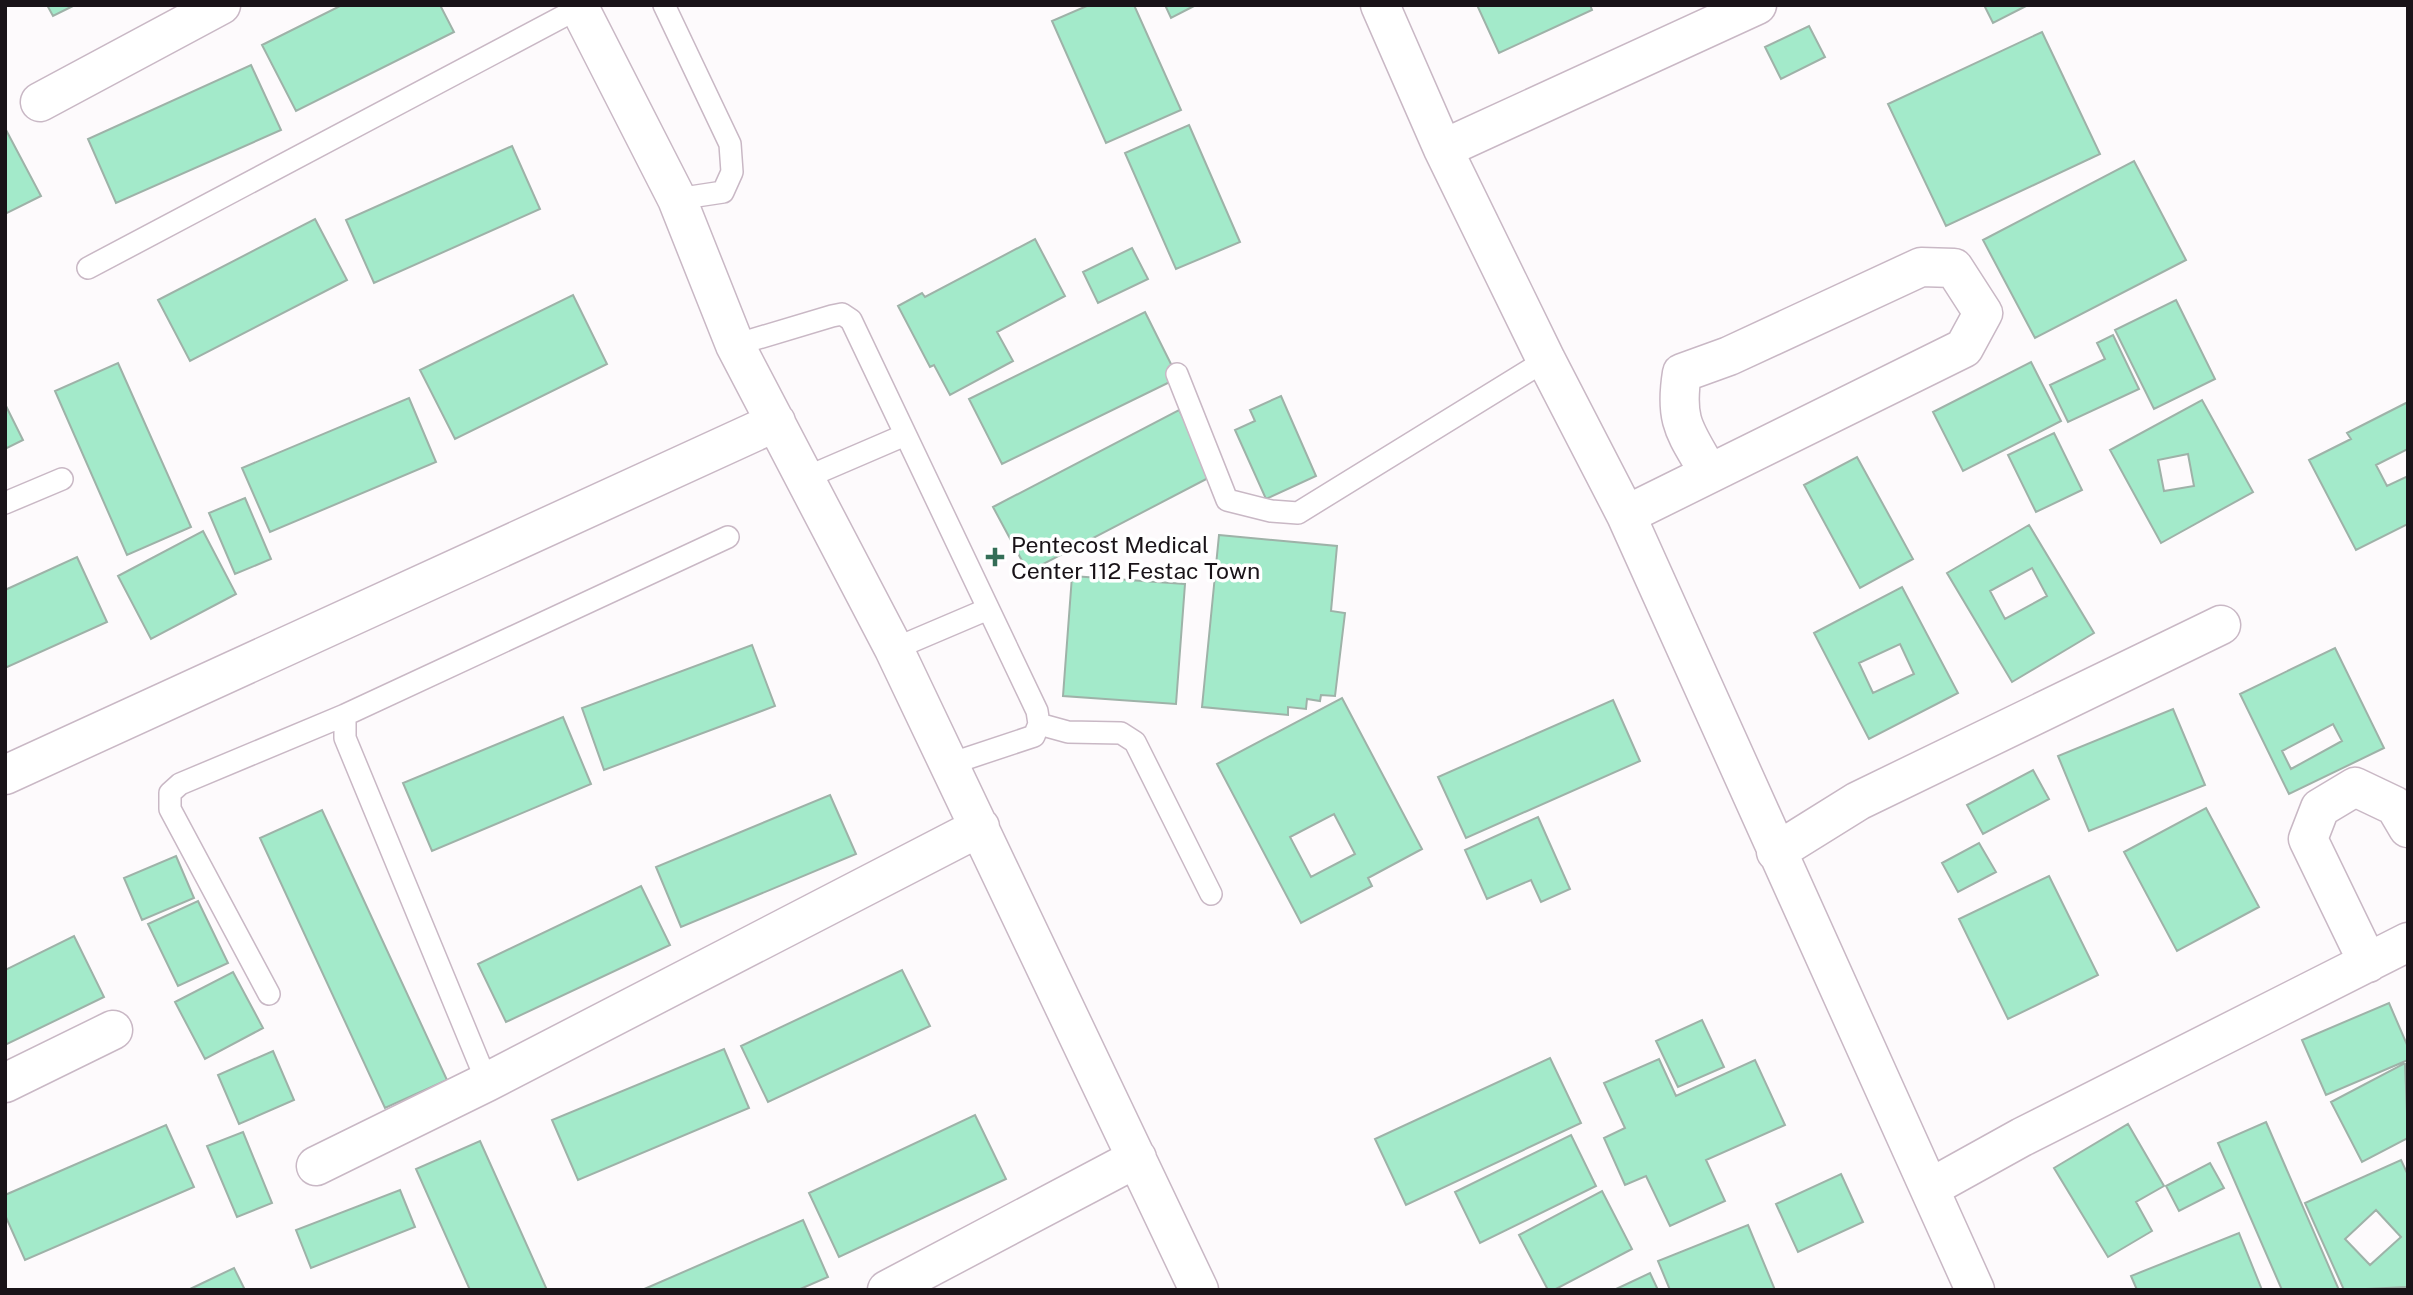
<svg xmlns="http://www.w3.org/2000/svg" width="2413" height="1295" font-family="'Public Sans',sans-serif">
<rect width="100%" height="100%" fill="#fdfafc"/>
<path fill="#a3eaca" stroke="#9eb2a8" stroke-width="2" fill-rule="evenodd" d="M47,5h28l-22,11z
M342,5h98l14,27 -158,79 -34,-66z
M1089,5h45l47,105 -75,33 -54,-122z
M1165,5h31l-25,13z
M1477,5h113l2,5 -93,43z
M1984,5h44l-35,18z
M1809,26l16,31 -44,22 -16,-32z
M2042,32l58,122 -154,72 -58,-122z
M251,65l30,65 -165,73 -28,-64z
M1189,125l51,117 -64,27 -51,-116z
M5,128l36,68 -36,18z
M512,146l28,63 -166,74 -28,-63z
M2134,161l52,99 -151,78 -52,-98z
M315,219l32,61 -157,81 -32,-61z
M1035,239l30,57 -68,36 16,29 -63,34 -16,-30 -4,2 -32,-61 24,-13 3,4z
M1132,248l16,31 -50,24 -15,-31z
M573,295l34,69 -152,75 -35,-69z
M2176,300l39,79 -61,30 -39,-79z
M1145,312l33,66 -176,86 -33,-65z
M2113,335l26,54 -71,33 -18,-37 55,-26 -8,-16z
M2031,362l30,59 -98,50 -30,-59z
M118,363l73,164 -64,28 -72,-164z
M1281,396l35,80 -50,23 -31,-69 20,-9 -5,-11z
M409,398l27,64 -166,70 -28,-64z
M2202,400l51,92 -92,51 -51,-93zM2188,454l6,32 -30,5 -6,-31z
M2408,402v47l-32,16 11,21 21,-10v48l-52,26 -47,-90 42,-21 -4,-6z
M5,404l18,36 -18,9z
M1179,410l35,65 -186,97 -35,-65z
M2054,433l28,57 -46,22 -28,-57z
M1857,457l56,102 -53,29 -56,-103z
M245,498l26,61 -36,15 -26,-61z
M2029,525l65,108 -82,49 -65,-109zM2032,568l15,28 -42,23 -15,-28z
M203,531l33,63 -85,45 -33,-63z
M1219,535l118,11 -6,65 14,2 -10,83 -14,-1 -1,6 -13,-2 -1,10 -18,-2v8l-86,-8z
M77,557l30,65 -102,46v-78z
M1072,576l113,8 -9,120 -113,-8z
M1902,587l56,106 -89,46 -55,-106zM1900,644l14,30 -41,19 -14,-30z
M752,645l23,61 -171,64 -22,-62z
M2335,648l49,100 -95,46 -49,-100zM2333,724l9,17 -51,28 -9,-18z
M1342,698l80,151 -54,29 4,8 -71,37 -84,-159zM1334,814l21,40 -44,23 -21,-40z
M1613,700l27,61 -174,77 -28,-61z
M2173,709l32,76 -116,46 -31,-75z
M563,717l28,67 -159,67 -29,-68z
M2033,770l16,29 -66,35 -16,-29z
M830,795l26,59 -175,73 -25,-60z
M2206,808l53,99 -82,44 -53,-99z
M322,810l125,270 -62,28 -125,-270z
M1538,817l32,72 -29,13 -10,-22 -44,19 -22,-49z
M1979,843l17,29 -38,20 -16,-29z
M176,856l18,42 -52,22 -18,-42z
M2049,876l49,99 -90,44 -49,-100z
M641,886l29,59 -164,77 -28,-58z
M198,901l30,62 -50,23 -30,-62z
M74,936l30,61 -99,48v-75z
M902,970l28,56 -162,76 -27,-56z
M233,972l30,56 -58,31 -30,-57z
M2389,1003l19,44v13l-82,35 -24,-55z
M1702,1020l22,47 -46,20 -22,-46z
M724,1049l25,59 -171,72 -26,-60z
M273,1051l21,49 -55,24 -21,-49z
M1550,1058l31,65 -175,82 -31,-66z
M1659,1059l17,37 79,-36 30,65 -79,35 19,41 -55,25 -24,-50 -21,9 -21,-47 21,-10 -21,-45z
M2405,1063l3,75 -46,24 -31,-60z
M975,1115l31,64 -167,78 -30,-64z
M2266,1122l73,168h-57l-64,-147z
M2128,1124l36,62 -28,16 16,29 -44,26 -54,-89z
M166,1125l28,62 -169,73 -20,-45v-20z
M243,1132l29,71 -35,14 -30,-71z
M1571,1135l25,51 -116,57 -25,-51z
M480,1141l67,149h-77l-54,-121z
M2401,1160l7,15v112l-64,3 -39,-87zM2376,1210l25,27 -31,28 -25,-26z
M2210,1163l14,25 -45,23 -13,-25z
M1841,1174l22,48 -65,30 -22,-48z
M400,1190l15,37 -104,41 -15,-38z
M1602,1191l30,58 -78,41h-6l-29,-55z
M803,1220l25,57 -30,13h-156z
M1748,1225l27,65h-105l-12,-29z
M2239,1233l23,57h-125l-6,-14z
M234,1268l11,22h-57z
M1650,1273l8,17h-44z"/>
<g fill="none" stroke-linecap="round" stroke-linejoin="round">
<g stroke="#c9b8c5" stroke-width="24">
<path id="lane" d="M664,5l66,139 2,28 -9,20 -46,7
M88,268l491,-260
M735,345l97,-29 10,-2 9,6 186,391 2,13 -5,12 -84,28
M1177,374l50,126 44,11 27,2 248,-153
M805,478l100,-43
M5,503l57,-24
M894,649l94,-40
M1039,724l29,8 53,1 14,9 76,152
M269,994l-99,-185v-16l10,-9 165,-69
M487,1082l-142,-344v-23l383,-178"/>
</g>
<g stroke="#c9b8c5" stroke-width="41">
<path id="street" d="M578,5l99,194 58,146 159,304 305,641
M1380,5l63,144 103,211 80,155 349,775
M40,102l181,-97
M1443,149l314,-144
M1626,515l338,-167 19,-35 -29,-45 -33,-1 -192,89 -47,17c-8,50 4,59 27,100
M5,775l771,-353
M1776,852l82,-51 363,-176
M2368,963l-60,-124 12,-31 35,-21 40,19 13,22
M5,1083l108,-53
M316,1166l171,-84 493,-255
M1930,1188l92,-51 386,-195
M887,1290l250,-132"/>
</g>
<use href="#lane" stroke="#fff" stroke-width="21"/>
<use href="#street" stroke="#fff" stroke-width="38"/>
</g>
<path fill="#346e57" stroke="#fff" stroke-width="2.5" d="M991.5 546.5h7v7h7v7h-7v7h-7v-7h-7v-7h7z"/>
<g text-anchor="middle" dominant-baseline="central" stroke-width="7" stroke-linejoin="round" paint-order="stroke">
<g font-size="23" fill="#191318" stroke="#fff" text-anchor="start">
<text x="1011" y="544">Pentecost Medical<tspan x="1011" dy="26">Center 112 Festac Town</tspan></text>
</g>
</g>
<rect width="2413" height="1295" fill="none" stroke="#191318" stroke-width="14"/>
</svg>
